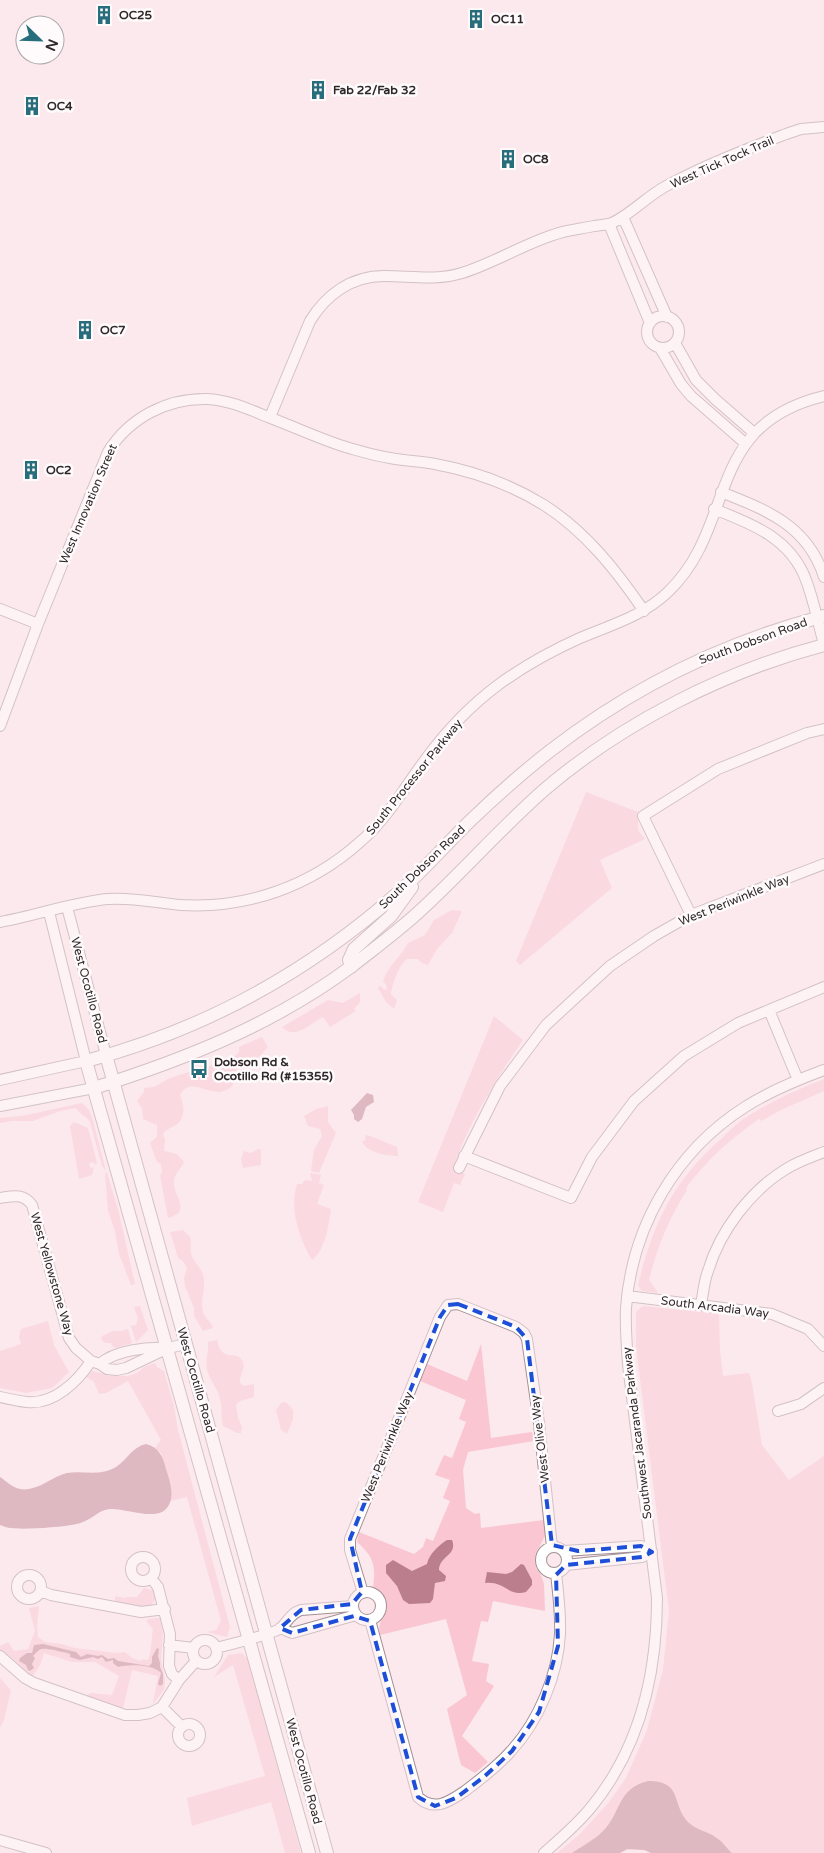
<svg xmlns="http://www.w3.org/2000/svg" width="824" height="1853" font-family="'Varela Round',sans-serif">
<rect width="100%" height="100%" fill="#fce9ed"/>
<path fill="#f9c6d2" d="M586,792l52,20v18l7,9 -45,21 12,28 -92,77 -4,-4z
M452,910l10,1 -10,22 -15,16 -9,16 -6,-2 -4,-4h-11c-8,6 -15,25 -16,35l6,6 -3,9 -8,-7 -8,-14 2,-2 5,4 2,-1 -1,-5 -3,-2c4,-16 18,-25 25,-39l17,-8 9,-15z
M360,993v9l-6,7 2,2 -26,16 -7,-10c-13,6 -27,24 -41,10l46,-27 15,3z
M494,1016l29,24c-28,41 -54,82 -70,128l12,6 -5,11 -6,-2 -11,29 -25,-10z
M262,1037l6,10 -9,10 -22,11c-3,6 -1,14 -6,19 -18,16 -39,-14 -51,8 4,10 6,23 -4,30 -5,3 -10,4 -13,9l2,6 -1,11 13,3 7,8c-3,7 -9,11 -10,18 -3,14 20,31 -6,38l-8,-43 2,-3 -1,-8 -4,-2 -7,-19 7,-6v-12l-14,-6 -1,-11 -5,-7 7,-9v-4l10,-1 16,-9 22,-7 2,3 22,-11 8,-6h10l5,-5v-5z
M824,1079v12l-41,18 -22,12 -2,-2c-31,22 -50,39 -73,69l1,2c-18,28 -30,57 -38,90l9,13 -16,-2 -4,-6c15,-62 35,-104 84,-147 6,-6 13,-13 20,-18 25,-17 54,-30 82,-41z
M82,1103l7,7 3,7 14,54 -4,-5 -12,-44c-3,-6 -10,-7 -14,-14l-16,3 -27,10h-21l-12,2v-5l22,-2z
M328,1106v16l8,11 -17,40 -8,-2 3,-21 8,-14 -2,-7 -12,-3 -4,-10 12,-7z
M74,1122l14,6 9,35 -1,2 -4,-3 -3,2 2,4 3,-1 -2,8 -13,4 -9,-53z
M366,1135c7,1 23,9 31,12l1,9c-11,0 -30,-3 -36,-14l3,-2z
M258,1149l3,1v15l-18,3 -2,-9 3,-8 7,2z
M105,1173h2l12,40 16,71 -4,1 -12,-31 -4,-23 -7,-20z
M310,1173l11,2 -2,8 5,2 -7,19 14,5c-2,15 -6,42 -19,51 -13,-21 -23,-52 -15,-76h5l3,-4 7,1z
M183,1230l7,7c2,6 -1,13 2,19 4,10 11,12 12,24 1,11 -4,21 -1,32 2,7 8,9 10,16l-10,3 -9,-15v-8l-9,-22 -1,-8 3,-10 -4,-7 -5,-3 -8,-26z
M140,1306l8,24 -12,12 -5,-16 5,-1 2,-7 -4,-11z
M643,1306l76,8 1,36 3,26 26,-3 3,10 10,62 27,35 35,-24v397h-173c-10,-4 -21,-6 -31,0h-63l22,-18 30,-33 17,-24 21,-48 16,-60 6,-59 -33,-264v-35z
M48,1321l6,24 15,27 -17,16 -26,5 -26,-5v-37l21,-7 -2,-7 2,-8z
M128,1329l4,14 -16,5 -3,-1 -2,-4h-6l-4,-4 1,-3 11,-5h9z
M217,1340c4,23 19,10 25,20 5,9 -3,15 -2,23l4,3 10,-2v13l-14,4 -4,4 2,13 4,9 -1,6h-4l-14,-7c-3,-9 0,-18 -3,-27 -2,-10 -10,-18 -13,-29 -2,-9 2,-19 1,-28z
M481,1344l10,94 41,-6 2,9 -66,11 -5,18 3,38 9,6 5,-1 1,15 63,-8 1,16 -10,19 1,12 5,8 3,9 1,27 -52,-10 -5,21 -7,-1 -9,40 17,3 -3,17 8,5 -32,50 26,26 -13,11 -14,-8 -14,-56 20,-14 -21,-76 -66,16c-5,-17 18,-35 -7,-47 3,-22 1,-31 -16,-46l2,-10 55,22 9,-7 3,-9 7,3 17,-40 -7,-3 7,-18 -15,-5 9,-20 8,3 14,-36 -7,-3 7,-19 -46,-19 7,-17 40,17z
M155,1363l2,4 7,4 10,35 4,24 52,197 -3,10 -20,-5 9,-2 5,-9 -34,-124 -16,4v-9l-10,-39 -6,-5 6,-8 -33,-59 -22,12 -7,1 -5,-12 -9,-6 7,-5 18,5h18l9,-3 7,-6z
M286,1402l7,8v9l-6,15 -6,-4 -5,-20 5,-7z
M144,1588l9,2 3,8 -5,8 -12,1 -24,-5v-6l9,2 3,-1h10z
M39,1606l-2,21 1,10 7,5 17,2 13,4 41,5 9,-1 7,6 9,3 1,-2 6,1c4,-10 3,-20 5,-31l-6,-7 1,-3 12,-1 3,15 -2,27 4,20 -1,10 -11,14 5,-28 -26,-6 -9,38 -36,-12 3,-3 22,2 7,-19 -24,-14h-23l-28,-9 -4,12 -8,12 -21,-20 -11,-7v-4l8,-4 6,9 14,-2 7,-18 -6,-23z
M242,1653l6,7 53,193h-16l-14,-51 -79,24 -5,-28 78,-22 -32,-111 -19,12 14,-22z
M0,1678l11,12 -7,30 -4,7z"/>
<path fill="#ba7e8d" d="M367,1093l6,2 1,7 -8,5 -4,12 -4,3 -4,-3v-4l-3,-5z
M146,1444c13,3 17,13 20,25 4,12 10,30 0,40 -11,12 -41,-1 -56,0 -12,1 -16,9 -27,13 -11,5 -59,8 -72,6 -4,0 -7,-2 -11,-3v-48c6,4 13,11 20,12 17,3 31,-12 47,-16 16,-3 33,4 49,-6 11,-7 16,-20 30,-23z
M447,1540h5c6,15 -13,16 -13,30l7,6 -1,5 -10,2 -2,16 -3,4 -21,1 -6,-4 -6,-14 -11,-13v-8l7,-5 19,11 15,-7c2,-10 12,-19 20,-24z
M521,1564l3,1 8,15v5l-6,7c-18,5 -20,-11 -41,-9l2,-11 19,2 6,-2z
M43,1644l33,8 5,5 6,-3 11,2 4,-1 6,4 6,-1 4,3 31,5 3,-3v-6l5,-9 2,1 -1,7 2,7v4l3,7v10l-3,2 -2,-2 3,-11c-8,-9 -32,-9 -43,-6l-5,-4v-3l-7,2 -4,-5 -4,2 -5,-2 -13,3 -10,-3v-3c-5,-2 -10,-2 -16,-4 -12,-2 -13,-3 -21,6l2,2 -3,6 2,4 -4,3 -2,-1 -2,-5 -7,-4 1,-3 7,-5h5l2,-8z
M648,1781c35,0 23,22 40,41 9,9 21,9 30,17 6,4 9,10 14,14h-81l-6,-3 -18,-1 -7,4h-48c10,-7 22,-13 30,-21 20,-19 14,-43 46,-51z"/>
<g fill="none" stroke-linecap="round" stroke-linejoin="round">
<g stroke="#a39195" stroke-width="12">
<path id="minor" d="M623,217l44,100
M609,224l41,99
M647 332a16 16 0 1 1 32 0a16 16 0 1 1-32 0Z
M675,343l21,37 19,19 39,34
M660,348l21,36 10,12 55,48
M270,417l40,-96c16,-26 41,-45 74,-45 27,0 52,5 78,-3 32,-10 60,-28 91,-38 13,-5 27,-6 41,-9 6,-1 12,-1 18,-3 21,-10 36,-28 56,-38 37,-20 79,-36 118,-51l15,-5 23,-2
M721,492c46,18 87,34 103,85
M714,509c39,15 77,30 92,71 8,21 12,43 18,64
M0,609l38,15
M0,726l38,-102 70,-172c21,-34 59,-54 99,-53 22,1 41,10 61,18 27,10 54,23 81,31 14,4 27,8 41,10 15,3 30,3 45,6 38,7 75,20 109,41 42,27 72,65 100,106
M67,907l39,148
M691,915l-48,-99 75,-47 89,-36 17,-4
M0,922c35,-6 73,-20 108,-23 25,-2 49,4 73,6 66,4 130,-19 179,-63 27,-23 44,-54 65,-82 21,-29 45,-54 73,-75 26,-19 53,-34 82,-47 31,-13 63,-22 88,-46 70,-67 35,-167 156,-196
M769,1010l29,70
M0,1080l86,-19 -37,-149
M0,1106l94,-18
M464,1156l107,42 21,-41 42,-56 50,-45 54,-33 86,-36
M459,1168l41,-82 46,-61 64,-59 44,-30 37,-21 133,-51
M0,1198c13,-2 23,-5 32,7l37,133 7,10 15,13 9,3 7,5 10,1 9,-2 42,-20 18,-4
M627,1296l145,18 36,15 16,17
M701,1305c2,-11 3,-24 7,-34 12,-40 42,-80 78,-102 11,-7 25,-12 38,-17
M100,1364c15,-14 47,-17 67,-16
M0,1397c9,2 18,4 27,5 27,3 51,-21 64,-41
M778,1411l23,-7 23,-16
M541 1560a13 13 0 1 1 26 0a13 13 0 1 1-26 0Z
M564,1551l77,-5 11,6
M131 1569a12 12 0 1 1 24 0a12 12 0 1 1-24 0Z
M566,1565l76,-8 10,-5
M17 1587a12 12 0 1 1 24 0a12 12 0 1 1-24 0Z
M151,1578l7,9 12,47 -1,32 3,8 7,6
M41,1591l10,4 90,17 24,-3
M353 1606a14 14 0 1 1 28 0a14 14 0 1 1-28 0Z
M363,1593l-13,-43v-11l90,-222 8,-12 10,-1 58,23 8,6 3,6 12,84 13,124
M370,1620l48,177c16,15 31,5 47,-6 16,-12 33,-25 46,-40 28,-30 47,-77 49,-117 1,-21 -2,-41 -4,-61
M280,1628l12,5 64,-18
M193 1652a12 12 0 1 1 24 0a12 12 0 1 1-24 0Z
M169,1645l24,3
M216,1648c12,-3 59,-15 65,-20 7,-7 10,-15 20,-18l52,-4
M0,1656l25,22 9,5 74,26 17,6h13l12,-2 12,-6 17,-27 17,-19
M162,1707l20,20
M178 1735a11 11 0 1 1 22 0a11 11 0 1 1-22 0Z
M0,1840l46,13
M544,1853c15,-13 31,-27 44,-42 52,-61 69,-136 69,-213l-29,-233c-1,-19 -3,-38 -2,-57 6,-82 50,-157 119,-201 25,-16 52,-27 79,-37"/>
</g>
<g stroke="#a39195" stroke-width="14">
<path id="major" d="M351,967l-2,-7 5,-11 37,-33 21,-29
M106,1055l221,798
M94,1088c92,-29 180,-64 258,-122 24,-19 49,-37 71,-58 41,-38 79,-81 121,-118 78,-67 181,-119 280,-145
M309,1853l-223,-792c117,-31 223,-89 314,-170 25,-22 47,-48 71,-71 25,-24 52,-48 79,-69 81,-63 175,-109 274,-135"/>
</g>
<use href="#minor" stroke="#fff" stroke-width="10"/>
<use href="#major" stroke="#fff" stroke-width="12"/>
</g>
<path d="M0 0H824V1853H0ZM458,1304l58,23 11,12 25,206 26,6 63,-5 11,6 -10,5 -76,8 -10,10 2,71 -19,66 -27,39 -27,25 -29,22 -21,8 -17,-9 -48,-176 -16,-5 -62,17 -12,-5 21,-18 51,-6 10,-12 -12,-53 90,-222 8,-12z" fill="#fce9ed" fill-opacity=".55" fill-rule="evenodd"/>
<path fill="none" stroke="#1d4ed8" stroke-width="4" stroke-dasharray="10 6" stroke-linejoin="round" d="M458,1304l58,23 11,12 25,206 26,6 63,-5 11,6 -10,5 -76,8 -10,10 2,71 -19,66 -27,39 -27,25 -29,22 -21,8 -17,-9 -48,-176 -16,-5 -62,17 -12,-5 21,-18 51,-6 10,-12 -12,-53 90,-222 8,-12z"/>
<defs>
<g id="building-bare" transform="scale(1.5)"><path d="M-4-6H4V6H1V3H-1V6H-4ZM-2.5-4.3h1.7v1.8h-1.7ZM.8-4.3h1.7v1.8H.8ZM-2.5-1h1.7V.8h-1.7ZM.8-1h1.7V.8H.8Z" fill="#276d7b" stroke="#fffbfc" stroke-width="2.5" paint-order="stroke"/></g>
<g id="bus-bare" transform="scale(1.5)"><path d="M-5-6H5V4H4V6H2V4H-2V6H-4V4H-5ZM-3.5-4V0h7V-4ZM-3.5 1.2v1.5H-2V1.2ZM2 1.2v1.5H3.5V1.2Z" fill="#276d7b" stroke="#fffbfc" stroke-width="2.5" paint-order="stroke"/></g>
</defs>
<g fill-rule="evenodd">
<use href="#building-bare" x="104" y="15"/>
<use href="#building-bare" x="476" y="19"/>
<use href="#building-bare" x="318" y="90"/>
<use href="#building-bare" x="32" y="106"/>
<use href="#building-bare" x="508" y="159"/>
<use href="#building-bare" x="85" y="330"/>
<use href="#building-bare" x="31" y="470"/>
<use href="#bus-bare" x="199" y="1069"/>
</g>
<g text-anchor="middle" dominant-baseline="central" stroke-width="5" stroke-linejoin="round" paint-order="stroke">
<g font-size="12" font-weight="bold" fill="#2f282a" stroke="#fffbfc" text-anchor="start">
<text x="119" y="15">OC25</text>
<text x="491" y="19">OC11</text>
<text x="333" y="90">Fab 22/Fab 32</text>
<text x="47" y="106">OC4</text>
<text x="523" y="159">OC8</text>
<text x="100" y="330">OC7</text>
<text x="46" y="470">OC2</text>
<text x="214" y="1062">Dobson Rd &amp;<tspan x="214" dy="14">Ocotillo Rd (#15355)</tspan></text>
</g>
<g font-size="12" fill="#2f282a" stroke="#fffbfc">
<text transform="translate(722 162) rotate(-24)">West Tick Tock Trail</text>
<text transform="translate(88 504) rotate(-67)">West Innovation Street</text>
<text transform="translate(753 641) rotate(-20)">South Dobson Road</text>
<text transform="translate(414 777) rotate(-51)">South Processor Parkway</text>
<text transform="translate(422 867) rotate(-44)">South Dobson Road</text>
<text transform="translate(734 900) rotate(-22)">West Periwinkle Way</text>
<text transform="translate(89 990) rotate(75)">West Ocotillo Road</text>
<text transform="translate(52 1274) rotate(74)">West Yellowstone Way</text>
<text transform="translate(715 1307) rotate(7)">South Arcadia Way</text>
<text transform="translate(196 1380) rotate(74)">West Ocotillo Road</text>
<text transform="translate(637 1433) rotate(-97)">Southwest Jacaranda Parkway</text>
<text transform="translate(540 1439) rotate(-97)">West Olive Way</text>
<text transform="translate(387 1447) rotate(-68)">West Periwinkle Way</text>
<text transform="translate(304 1771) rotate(75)">West Ocotillo Road</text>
</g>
</g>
<g transform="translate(40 40) rotate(113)"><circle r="24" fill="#fffbfc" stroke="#aca7a8"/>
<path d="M0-4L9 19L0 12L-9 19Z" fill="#276d7b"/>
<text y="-8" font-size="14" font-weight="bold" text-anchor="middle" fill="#2f282a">N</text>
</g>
</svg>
